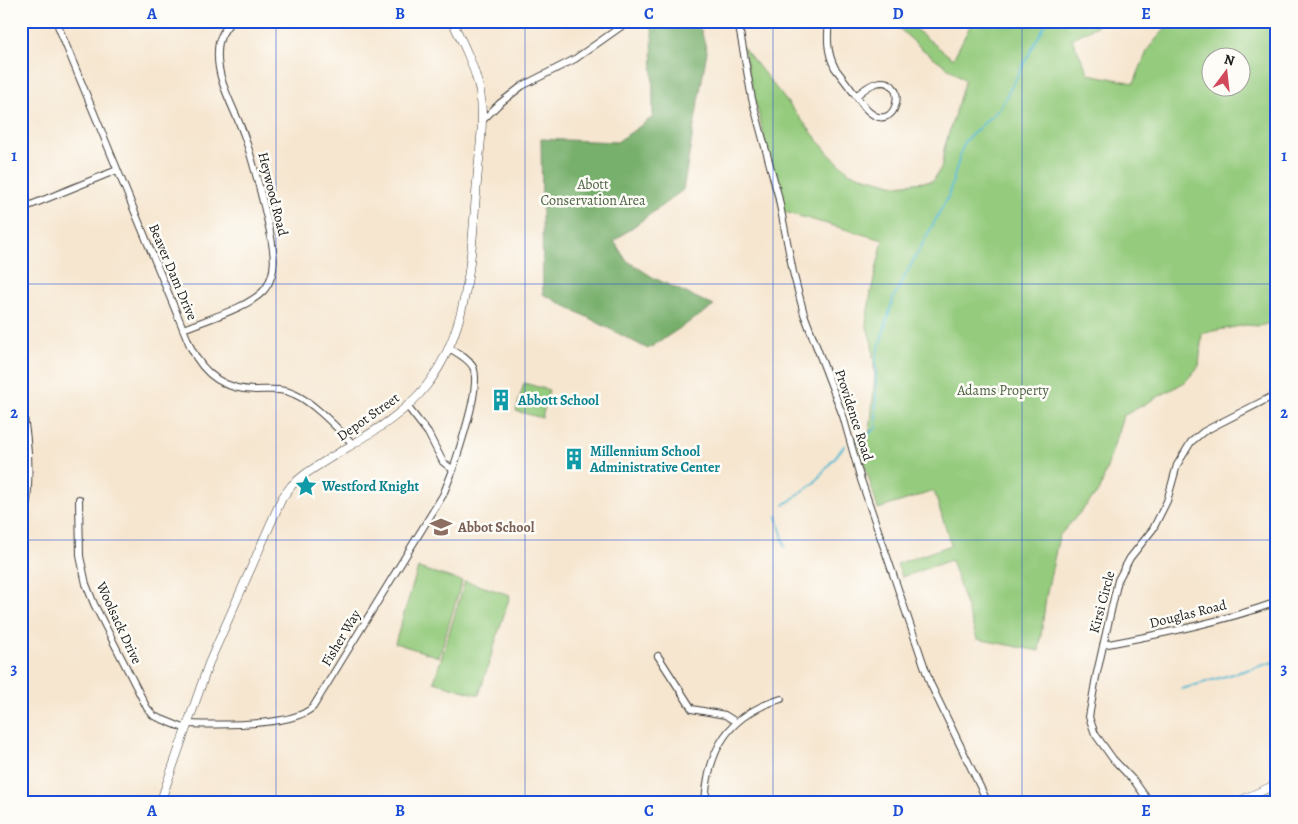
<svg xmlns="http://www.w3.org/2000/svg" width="1298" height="824" font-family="Alegreya,serif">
<rect width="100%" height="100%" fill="#fdfcf7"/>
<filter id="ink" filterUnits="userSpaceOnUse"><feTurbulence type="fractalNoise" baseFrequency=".02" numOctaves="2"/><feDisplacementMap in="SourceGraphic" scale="10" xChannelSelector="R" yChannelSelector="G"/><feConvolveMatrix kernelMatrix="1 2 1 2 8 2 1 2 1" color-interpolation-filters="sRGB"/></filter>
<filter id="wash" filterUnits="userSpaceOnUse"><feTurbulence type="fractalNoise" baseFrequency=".0096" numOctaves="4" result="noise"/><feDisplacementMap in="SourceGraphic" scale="20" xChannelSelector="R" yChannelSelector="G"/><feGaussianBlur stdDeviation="1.12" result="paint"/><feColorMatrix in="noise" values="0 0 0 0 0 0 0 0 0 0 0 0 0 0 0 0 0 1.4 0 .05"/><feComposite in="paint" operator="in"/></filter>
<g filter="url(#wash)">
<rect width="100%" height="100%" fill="#f6e6d0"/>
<path fill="#94cb7d" stroke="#58744c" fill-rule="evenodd" d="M891,21h14l48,38 18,-35 -2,-3h131v3l-28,15 17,35 45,9 14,-34 23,-28h106v300l-17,5 -14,-1 -44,8 -3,33 -14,16 -62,34 -23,74 -41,46 -13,61 -7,54 -62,-12 -26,-79 -49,17 -5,-13 54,-19 -17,-54 -56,18 -22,-73 14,-5 5,-54 -3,-33 -6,-21 5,-31 12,-52 -102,-29 -38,-164 86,107 21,19 46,12 37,-4 9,-15 2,-17 21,-69 -43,-31zM1210,58h30v30h-30z
M524,383l25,7 -7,28 -26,-7z
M418,568l44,13 -23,76 -44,-14z
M465,581l45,14 -31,100 -45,-13z
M1277,788v15h-30z"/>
<path fill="#77af6c" stroke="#4a6644" d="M652,21h40l9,9 6,21 -24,139 -69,51 12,19 28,18 60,28 -66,43 -105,-55 -2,-155 76,3 36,-25z"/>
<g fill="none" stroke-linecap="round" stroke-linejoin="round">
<path stroke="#53bad1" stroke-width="2" d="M856,444l20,-16v-70l18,-62 54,-99 16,-55 36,-34 47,-87
M784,505l30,-22 31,-38
M777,516l8,31
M1182,689l95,-28"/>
</g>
</g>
<g filter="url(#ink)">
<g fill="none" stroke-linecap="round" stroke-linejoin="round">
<g stroke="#3d3a37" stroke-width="8">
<path id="minor" d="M56,21l135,327c13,27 35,42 65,42 13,0 26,-2 38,4 19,8 44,35 59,50
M738,21l14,78 26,96 15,77 11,42 39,102 18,64 69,203 58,120
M829,21c-2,17 -2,32 6,47l31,41c31,31 45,-35 10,-26 -7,2 -14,8 -20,13
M482,121l17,-17 23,-18 53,-27 54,-38
M21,209l96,-39
M183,329c22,-9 68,-22 82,-40 14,-19 8,-41 4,-62 -7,-30 -14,-60 -24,-89 -9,-28 -29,-56 -27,-87 0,-12 6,-22 14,-30
M449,348c8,5 19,10 24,19 9,19 -14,81 -20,103
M21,401c8,38 10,78 4,117
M79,499l1,57 6,28 8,20 53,104 7,8 32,13
M1103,645c59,-11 118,-23 174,-43
M658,656l34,53 33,6 11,7
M187,724c29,1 106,3 126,-17l130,-212 10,-25 -10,-8 -15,-29 -21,-27
M705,803c3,-54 23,-88 76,-104
M1150,803l-15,-21 -22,-23 -18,-25 -6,-17 7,-40 22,-97 12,-22 23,-29 14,-28 10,-36 14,-23 12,-10 15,-8 59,-30"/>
</g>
<g stroke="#3d3a37" stroke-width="9">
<path id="major" d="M160,803l49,-140 73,-165 10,-13 12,-10c41,-29 92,-50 123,-90 44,-57 44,-134 50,-203 2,-29 8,-61 3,-90 -5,-25 -17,-49 -28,-71
M1235,803l42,-19"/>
</g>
<use href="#minor" stroke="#fff" stroke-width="6"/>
<use href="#major" stroke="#fff" stroke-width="8"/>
</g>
</g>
<path fill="none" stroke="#1d4ed8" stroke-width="1" stroke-opacity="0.55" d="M276,21v782M525,21v782M773,21v782M1022,21v782M21,284h1256M21,540h1256"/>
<defs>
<g id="building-bare" transform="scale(1.725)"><path d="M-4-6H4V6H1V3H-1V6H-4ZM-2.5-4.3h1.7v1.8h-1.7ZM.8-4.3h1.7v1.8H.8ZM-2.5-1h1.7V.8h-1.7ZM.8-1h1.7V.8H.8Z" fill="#0f9aa8" stroke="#fdfcf7" stroke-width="2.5" paint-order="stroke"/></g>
<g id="sight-bare" transform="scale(1.725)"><path d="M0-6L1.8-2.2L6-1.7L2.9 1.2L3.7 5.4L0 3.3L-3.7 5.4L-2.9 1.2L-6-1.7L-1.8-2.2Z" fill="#0f9aa8" stroke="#fdfcf7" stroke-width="2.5" paint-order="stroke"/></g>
<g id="school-bare" transform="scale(1.725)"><path d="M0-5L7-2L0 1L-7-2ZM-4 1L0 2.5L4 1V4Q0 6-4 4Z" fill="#8d6e63" stroke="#fdfcf7" stroke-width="2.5" paint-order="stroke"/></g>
</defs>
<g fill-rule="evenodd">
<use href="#building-bare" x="501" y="400"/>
<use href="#building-bare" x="574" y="459"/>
<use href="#sight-bare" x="306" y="486"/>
<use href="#school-bare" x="441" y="527"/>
</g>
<g text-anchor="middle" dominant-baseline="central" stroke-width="5" stroke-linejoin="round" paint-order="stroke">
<g font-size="14" fill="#4c6243" stroke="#fdfcf7">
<text x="593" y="184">Abott<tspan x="593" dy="16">Conservation Area</tspan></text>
<text x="1003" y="390">Adams Property</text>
</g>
<g font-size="14" fill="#1c1c1c" stroke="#fdfcf7">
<text transform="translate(273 194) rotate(76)">Heywood Road</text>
<text transform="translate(173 272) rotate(67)">Beaver Dam Drive</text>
<text transform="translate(854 415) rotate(72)">Providence Road</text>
<text transform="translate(368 417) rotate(-35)">Depot Street</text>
<text transform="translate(1102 602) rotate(-75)">Kirsi Circle</text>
<text transform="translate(1188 614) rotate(-14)">Douglas Road</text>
<text transform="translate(119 623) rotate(65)">Woolsack Drive</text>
<text transform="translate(341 638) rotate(-59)">Fisher Way</text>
</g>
<g font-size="14" font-weight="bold" fill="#0d838f" stroke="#fdfcf7" text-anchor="start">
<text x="518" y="400">Abbott School</text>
<text x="590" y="451">Millennium School<tspan x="590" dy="16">Administrative Center</tspan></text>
<text x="322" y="486">Westford Knight</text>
</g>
<g font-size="14" font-weight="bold" fill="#785e54" stroke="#fdfcf7" text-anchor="start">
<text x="458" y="527">Abbot School</text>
</g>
</g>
<rect width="1298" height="824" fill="none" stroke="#fdfcf7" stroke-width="55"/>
<g transform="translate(1226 72) rotate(15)"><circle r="24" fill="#fdfcf7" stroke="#a3a29f"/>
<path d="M0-4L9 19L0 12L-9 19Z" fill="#d1495b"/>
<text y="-8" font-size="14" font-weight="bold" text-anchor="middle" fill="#1c1c1c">N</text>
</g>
<rect x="28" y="28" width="1242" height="768" fill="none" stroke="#1d4ed8" stroke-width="2"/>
<g font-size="16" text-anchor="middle" font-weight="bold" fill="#1d4ed8">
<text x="152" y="19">A</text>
<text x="400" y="19">B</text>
<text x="649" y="19">C</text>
<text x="898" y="19">D</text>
<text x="1146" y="19">E</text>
<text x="14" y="161">1</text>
<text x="1284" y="161">1</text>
<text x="14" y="418">2</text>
<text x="1284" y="418">2</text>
<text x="14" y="674">3</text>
<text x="1284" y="674">3</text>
<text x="152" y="816">A</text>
<text x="400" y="816">B</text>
<text x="649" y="816">C</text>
<text x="898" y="816">D</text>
<text x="1146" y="816">E</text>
</g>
</svg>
